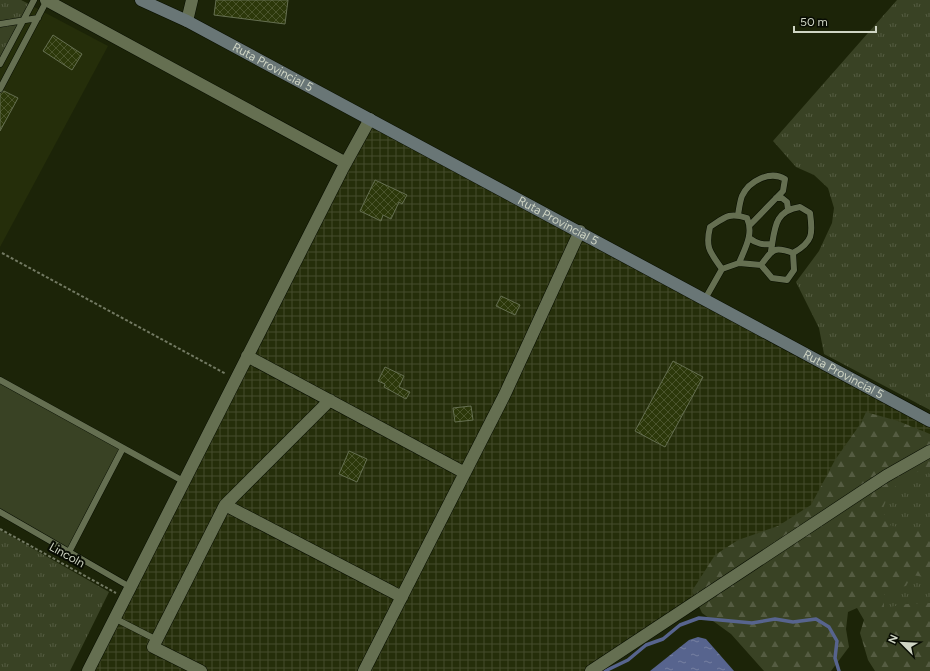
<svg xmlns="http://www.w3.org/2000/svg" width="930" height="671" font-family="Figtree,sans-serif">
<defs>
<pattern id="industrial-grid" width="8" height="8" patternUnits="userSpaceOnUse"><rect width="8" height="8" fill="#252e0a"/><path d="M0 4h8M4 0v8" fill="none" stroke="#444b2c"/></pattern>
<pattern id="grass-tufts" width="24" height="20" patternUnits="userSpaceOnUse"><rect width="24" height="20" fill="#394224"/><path d="M3 7l-1-3M5 7V3M7 7l1-3M15 17l-1-3M17 17v-4M19 17l1-3" fill="none" stroke="#555c42"/></pattern>
<pattern id="forest-firs" width="22" height="20" patternUnits="userSpaceOnUse"><rect width="22" height="20" fill="#394224"/><path d="M5 1l3.5 6h-7zM16 11l3.5 6h-7z" fill="#555c42"/></pattern>
<pattern id="water-ripples" width="26" height="14" patternUnits="userSpaceOnUse"><rect width="26" height="14" fill="#57648e"/><path d="M2 4q2-2 4 0t4 0M15 11q2-2 4 0t4 0" fill="none" stroke="#7680a1"/></pattern>
<pattern id="building-cross-hatch" width="8" height="8" patternUnits="userSpaceOnUse"><rect width="8" height="8" fill="#2c380a"/><path d="M0 0l8 8M0 8l8-8" fill="none" stroke="#4a542c"/></pattern>
</defs>
<rect width="100%" height="100%" fill="#1c2408"/>
<path fill="#252e0a" d="M0,0h21l87,46 -108,201z"/>
<path fill="url(#industrial-grid)" d="M370,119l560,302v30l-339,220h-502z"/>
<path fill="url(#grass-tufts)" d="M0,0h21l10,5 -31,59z
M897,0h33v410l-106,-56 -5,-26 -23,-46 23,-31 13,-28 2,-15 -6,-20 -14,-13 -18,-8 -23,-26z
M920,462l10,6v203l-60,-65 -3,-102z
M0,530l109,62 -39,79h-70z"/>
<path fill="url(#forest-firs)" d="M866,412l32,9 32,13v40l-8,-5 -32,21 -8,21 9,15 39,4v48l-18,-3 -6,11 -22,4v18l23,-4 23,-1v68h-55l-7,-11 -8,-27 4,-13 -7,-12 -9,4 -2,17 3,18 -18,24h-67l-33,-37 -29,-21 -10,-22 23,-36 23,-15 40,-14 33,-21 24,-45 26,-37z"/>
<path fill="#394224" d="M0,380l123,68 -54,104 -69,-40z"/>
<path fill="url(#water-ripples)" d="M698,637l8,2 28,32h-84l39,-31z"/>
<g fill="none" stroke-linecap="round" stroke-linejoin="round">
<path stroke="#57648e" stroke-width="3.5" d="M605,671l23,-11 18,-15 17,-6 17,-14 19,-7 53,5 23,-4 18,3 23,-3 13,8 8,14 -2,17 4,13"/>
</g>
<path fill="url(#building-cross-hatch)" stroke="#656f51" d="M216,0h72l-3,24 -71,-9z
M53,35l29,19 -10,16 -29,-19z
M4,91l14,7 -18,33v-38z
M375,180l32,15 -5,9 -3,-2 -8,17 -8,-4 -2,6 -21,-10z
M501,296l19,9 -5,10 -19,-9z
M673,361l30,16 -38,70 -30,-16z
M385,367l19,9 -5,11 11,5 -4,7 -22,-12 1,-3 -7,-3z
M471,406l2,14 -18,2 -2,-14z
M349,451l18,8 -10,23 -18,-8z"/>
<g fill="none" stroke-linecap="round" stroke-linejoin="round">
<g stroke="#070d00" stroke-width="7">
<path id="lane" d="M0,24l38,-6
M0,64l34,-64
M0,89l47,-89
M776,198h6l5,4 1,7
M738,215c1,-6 2,-14 4,-19 7,-15 28,-26 43,-17l-2,12 -33,34
M749,238c8,6 14,7 23,6
M771,251c4,-23 3,-40 29,-44l10,6c3,21 3,29 -17,40
M722,269c-12,-17 -17,-21 -12,-42 15,-10 19,-15 37,-9 7,16 -2,30 -8,45
M705,299l17,-30 17,-6 22,2 11,13 15,2 7,-10 -1,-17c-19,-7 -20,-4 -32,12
M0,380l183,101
M0,512l130,75
M69,552l54,-104
M114,618l43,22"/>
</g>
<g stroke="#070d00" stroke-width="13">
<path id="street" d="M46,0l300,163
M187,21l5,-21
M247,356l218,117
M225,505l177,92
M88,671l255,-503 27,-49
M201,671l-48,-24 72,-142 105,-105
M364,671l141,-277 75,-163
M591,671l295,-195 44,-25"/>
</g>
<g stroke="#070d00" stroke-width="13">
<g id="secondary">
<path id="s1" d="M141,0l46,21 743,400"/>
</g>
</g>
<path stroke="#727962" stroke-width="2" stroke-dasharray="3 2" stroke-linecap="butt" d="M2,253l224,121
M0,529l116,64"/>
<use href="#lane" stroke="#656f51" stroke-width="6"/>
<use href="#street" stroke="#656f51" stroke-width="12"/>
<use href="#secondary" stroke="#697676" stroke-width="12"/>
</g>
<g text-anchor="middle" dominant-baseline="central" stroke-width="4" stroke-linejoin="round" paint-order="stroke">
<g font-size="12" fill="#cfd5c4" stroke="#080c03">
<text stroke="none"><textPath href="#s1" startOffset="148">Ruta Provincial 5</textPath></text>
<text stroke="none"><textPath href="#s1" startOffset="472">Ruta Provincial 5</textPath></text>
<text stroke="none"><textPath href="#s1" startOffset="796">Ruta Provincial 5</textPath></text>
<text transform="translate(67 555) rotate(29)">Lincoln</text>
</g>
</g>
<g transform="translate(902 643) rotate(294)" stroke="#080c03" stroke-width="3" paint-order="stroke">
<path d="M0-3L7 15L0 10L-7 15Z" fill="#cfd5c4"/>
<text y="-6" font-size="11" font-weight="bold" text-anchor="middle" fill="#cfd5c4">N</text>
</g>
<path d="M794 26v6h82v-6" fill="none" stroke="#cfd5c4" stroke-width="2"/>
<text x="800" y="26" font-size="12" fill="#cfd5c4" stroke="#080c03" stroke-width="3" paint-order="stroke">50 m</text>
</svg>
